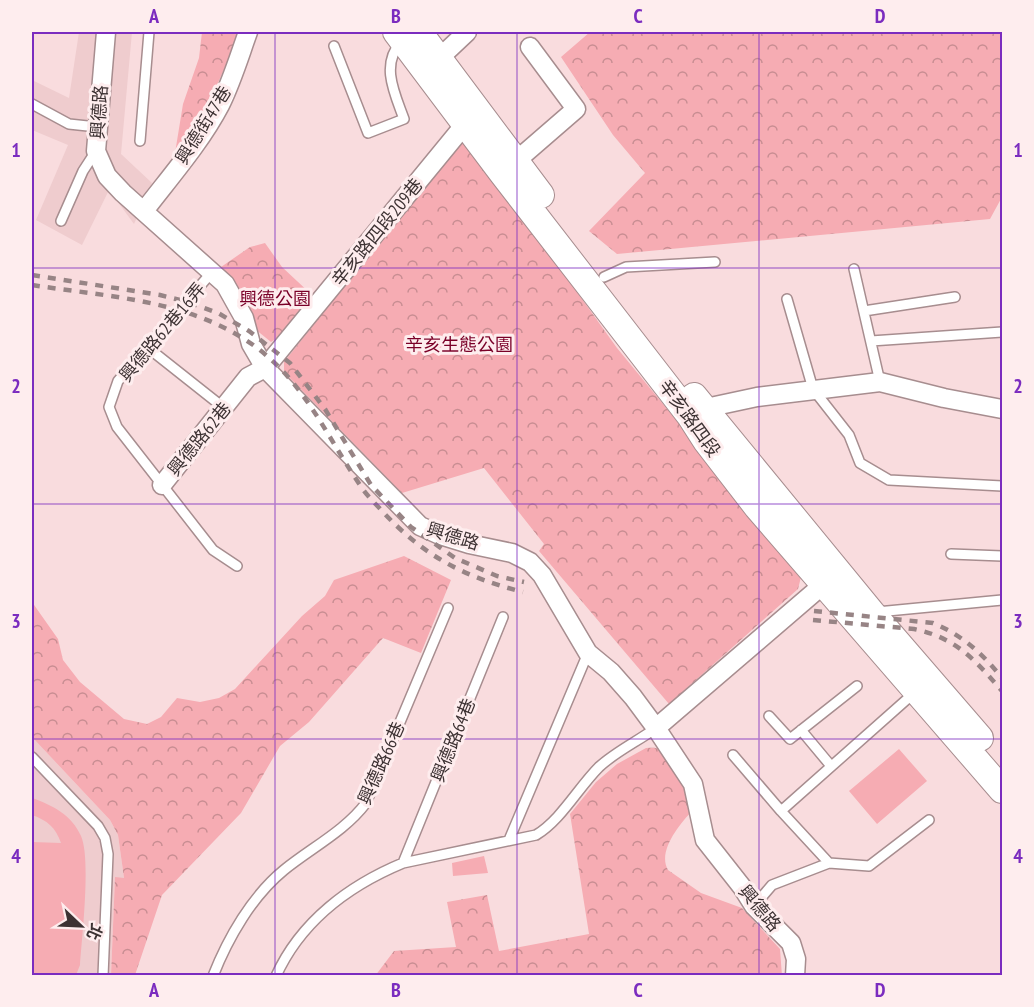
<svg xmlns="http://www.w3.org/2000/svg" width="1034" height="1007" font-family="'PT Sans Narrow','Noto Sans TC',sans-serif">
<defs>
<pattern id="forest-crowns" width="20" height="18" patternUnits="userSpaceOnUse" patternTransform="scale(1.5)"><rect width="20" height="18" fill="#f6acb3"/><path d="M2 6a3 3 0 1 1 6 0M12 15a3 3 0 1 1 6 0" fill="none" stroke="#c88d92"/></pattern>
</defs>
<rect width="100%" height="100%" fill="#f9dcde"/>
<path fill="#efccce" d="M79,32h53l-11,122 31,29 -18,41 -25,-34 -27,55 -46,-25 32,-75 -36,-15v-50l37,18z
M32,737l78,83 8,15 6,43h-9l-4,97h-79z"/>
<path fill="#f6acb3" d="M899,749l28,32 -50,43 -28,-33z
M32,798c20,7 40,17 49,38 10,22 1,101 -1,129l-4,10h-44v-133l29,1c-5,-15 -14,-23 -29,-28z
M484,856l4,17 -35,3 -1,-13z"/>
<path fill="url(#forest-crowns)" d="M202,32h36c-15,44 -33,84 -63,121l8,-49 16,-46z
M590,32h412v165l-12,22 -373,35 -28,-23 56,-58 -32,-38 -52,-78z
M461,140l8,1 148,207 185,225 -4,16 -129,115 -130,-153 5,-7 -60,-76 -82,25 -118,-121v-10z
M265,243l17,24 30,28 -32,41 -9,6 -16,-13 -5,-19 -29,-43 29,-20z
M404,556l47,24 -30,73 -38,-15 -74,84 -29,24 -39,67 -79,82 -27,80h-24l4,-98 9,1 -6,-43 -8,-15 -78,-83v-135l26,37 5,21 17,22 44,37 23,5 14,-7 16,-19 23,4 19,-4 16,-9 67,-73 23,-20 9,-16z
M646,748c5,0 10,-1 15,2 16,8 25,44 31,61 -12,13 -35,40 -24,59l33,23 41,15 38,41 2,27h-407l19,-25 62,-4 -9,-45 40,-7 12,56 90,-17 -19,-120 26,-32 21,-18z"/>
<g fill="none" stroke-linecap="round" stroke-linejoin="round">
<g stroke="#a78d8f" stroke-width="12">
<path id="service" d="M334,46l34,87 36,-14c-9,-25 -24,-54 -3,-77
M32,104l37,20 28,3
M140,141l9,-109
M61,221l22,-50 13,-20
M854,269l26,113
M212,272l-94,109 -9,26 8,20 96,123 24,16
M604,277l22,-10 89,-5
M787,299l26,90 36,46 11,28 29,17 113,6
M864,311l91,-14
M871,341l131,-9
M147,347l77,61
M951,554l51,2
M877,612l125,-12
M769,716l21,23 67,-53
M801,730l30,36
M733,755l48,56
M32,757l66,69 7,12 3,16 -5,122
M509,840l79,-187
M403,863l100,-246
M829,863l-48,-52 133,-118
M754,906l18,-21 57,-22 40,3 60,-46
M213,976c15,-38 39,-80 71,-106 27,-22 61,-39 82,-67l82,-195
M276,976c25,-55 74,-91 127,-113l133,-28c25,-15 42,-47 63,-68 16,-15 39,-26 57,-39"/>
</g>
<g stroke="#a78d8f" stroke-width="21">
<path id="minor" d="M106,32l-10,119 11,25 16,17 102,91 19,34 7,26 14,24 155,158 20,9 29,9 43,9 18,9 12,13 46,78 23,19 22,25 23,31 37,56 12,56 37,47 12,19 37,37 5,16 -1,17
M432,65l35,-33
M516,161l60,-52 -46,-62
M144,211c26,-34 56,-68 76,-106 12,-24 19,-48 28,-73
M696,414l19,-8 42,-9 123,-15 64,16 58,11
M162,485l86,-108 17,-9 201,-245
M656,728l176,-151"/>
</g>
<g stroke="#a78d8f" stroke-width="28">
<path id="secondary" d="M396,32l106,141 188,243 16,25 51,66 245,283
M419,32l122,163
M694,396l178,217 108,125"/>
</g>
<use href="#service" stroke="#fff" stroke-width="9"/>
<use href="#minor" stroke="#fff" stroke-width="18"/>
<use href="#secondary" stroke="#fff" stroke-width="26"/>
<path stroke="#978485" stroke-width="4.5" stroke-dasharray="8 8" stroke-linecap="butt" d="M32,275l128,20 28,7 30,11 31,18 41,32 35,46 46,76 40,42 44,31 42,18 27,6
M32,285c70,11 147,14 209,52 61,37 83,96 121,151 6,9 14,16 21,24 41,44 81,65 140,80
M814,611l119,12c29,12 49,30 69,55
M813,620l101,9c43,9 61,31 88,62"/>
</g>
<path fill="none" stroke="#7b2cbf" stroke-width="1.5" stroke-opacity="0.55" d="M275,32v944M517,32v944M759,32v944M32,268h970M32,504h970M32,739h970"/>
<g text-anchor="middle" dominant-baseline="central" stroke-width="6" stroke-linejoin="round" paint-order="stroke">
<g font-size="18" fill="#3d3233" stroke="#feedee">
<text transform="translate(99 112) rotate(-86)">興德路</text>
<text transform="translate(203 125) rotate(-58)">興德街47巷</text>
<text transform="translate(377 232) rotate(-51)">辛亥路四段209巷</text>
<text transform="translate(162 332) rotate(-50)">興德路62巷16弄</text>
<text transform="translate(690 418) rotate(54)">辛亥路四段</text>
<text transform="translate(199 439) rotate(-51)">興德路62巷</text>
<text transform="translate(453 536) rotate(17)">興德路</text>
<text transform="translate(453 740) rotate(-68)">興德路64巷</text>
<text transform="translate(381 763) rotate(-66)">興德路66巷</text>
<text transform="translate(760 908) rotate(50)">興德路</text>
</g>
<g font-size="18" fill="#7a0028" stroke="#feedee">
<text x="275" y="298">興德公園</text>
<text x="459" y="344">辛亥生態公園</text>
</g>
</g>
<rect width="1034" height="1007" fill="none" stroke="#feedee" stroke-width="66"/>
<g transform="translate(81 926) rotate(113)" stroke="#feedee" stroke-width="4.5" paint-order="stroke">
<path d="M0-4.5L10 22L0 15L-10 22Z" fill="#3d3233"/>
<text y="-9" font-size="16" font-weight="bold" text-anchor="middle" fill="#3d3233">北</text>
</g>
<rect x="33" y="33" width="968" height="941" fill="none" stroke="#7b2cbf" stroke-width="2"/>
<g font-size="20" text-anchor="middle" font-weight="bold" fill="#7b2cbf">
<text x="154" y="23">A</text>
<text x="396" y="23">B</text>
<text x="638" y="23">C</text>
<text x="880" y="23">D</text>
<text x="16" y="157">1</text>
<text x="1018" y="157">1</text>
<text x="16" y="393">2</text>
<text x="1018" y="393">2</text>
<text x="16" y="628">3</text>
<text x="1018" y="628">3</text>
<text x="16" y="863">4</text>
<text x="1018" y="863">4</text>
<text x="154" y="997">A</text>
<text x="396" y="997">B</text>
<text x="638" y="997">C</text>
<text x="880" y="997">D</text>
</g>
</svg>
